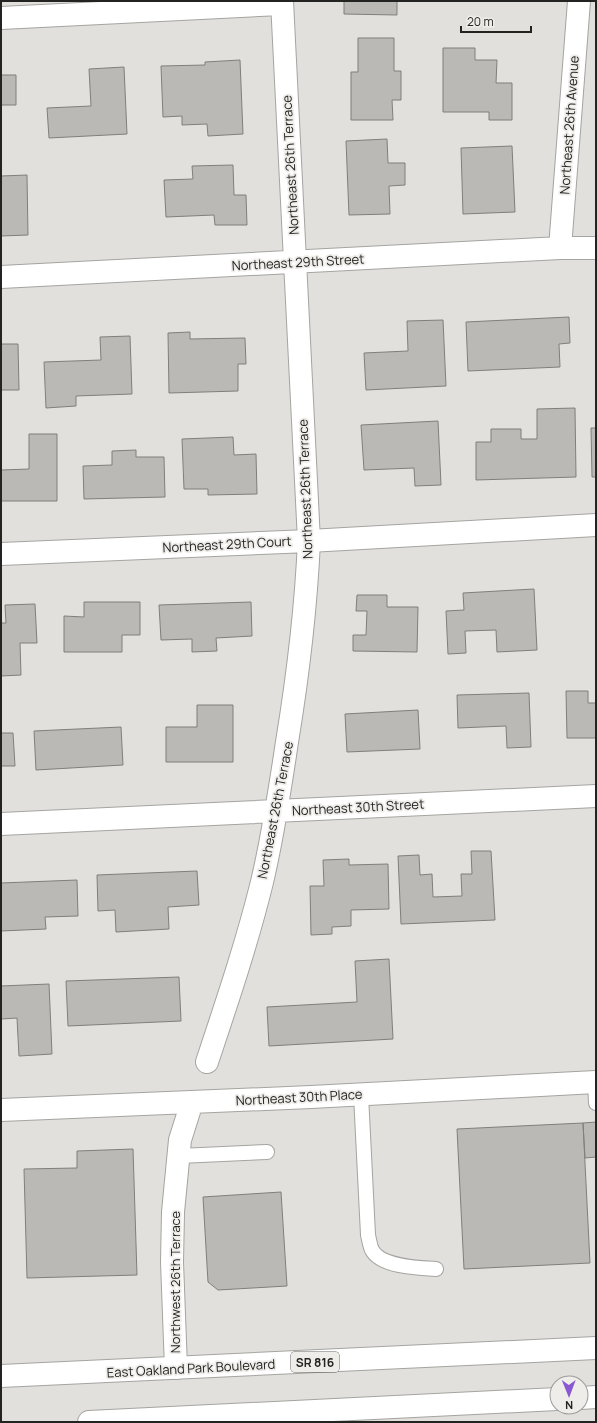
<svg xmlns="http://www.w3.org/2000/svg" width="597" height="1423" font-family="Manrope,sans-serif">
<rect width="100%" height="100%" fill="#e1e0dc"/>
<path fill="#bbb9b6" stroke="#807f7c" d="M344,1h53v14l-53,-1z
M358,38h36v33h7v29h-9l1,20h-42v-48h7z
M443,48h32v12h22l-1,23h16v37h-23v-8h-46z
M240,60l3,74 -35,2 -1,-12 -25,1v-9l-19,1 -2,-51 44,-1v-3z
M124,67l3,67 -78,4 -2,-30 44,-2 -2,-37z
M1,75h15v30h-15z
M387,139l1,24h17v22l-16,1 1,28 -41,1 -3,-74z
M512,146l3,66 -52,2 -2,-66z
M233,165l1,30h12l1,30h-32l-1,-10 -48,2 -2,-37 29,-1 -1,-13z
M27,175l1,60 -27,1v-60z
M569,317l1,26 -11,1 1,23 -92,4 -2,-49z
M443,320l3,66 -80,4 -2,-37 44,-2 -1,-30z
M190,332v7l55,-1 1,26h-8v27l-69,2 -1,-60z
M130,336l2,58 -56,2v10l-30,2 -2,-46 57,-2 -1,-23z
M1,344h17l1,46h-18z
M575,408l1,69 -100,3v-38h15v-13h30v10h16v-30z
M438,421l3,64 -26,1 -1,-18 -50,2 -3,-45z
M591,428h5v49h-4z
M29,434h28v67h-56v-31l28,-1z
M233,437l1,18 22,-1 1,40 -49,1v-6h-24l-2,-50z
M136,450v7h28l1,40 -81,2 -1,-33 29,-1v-14z
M534,589l3,61 -40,2 -1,-22 -31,1 1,22 -18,1 -2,-43 18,-1 -1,-17z
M357,595h30v12h31l-1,45 -64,-1v-16h13l1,-24h-11z
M84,602h56v33h-18v17h-58v-36l20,1z
M251,602l1,34 -36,2 1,13 -25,1v-13l-31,1 -2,-35z
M35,604l2,39h-17l1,32 -20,1v-53h5l-1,-18z
M566,691h22v12h8v35h-29z
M529,693l2,54 -24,1 -1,-22 -48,2 -1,-33z
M197,705h36v57h-67v-35h31z
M418,710l2,39 -73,3 -2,-38z
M121,727l2,38 -87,5 -2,-39z
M1,733h12l2,33h-14z
M471,851h20l4,69 -94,4 -3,-68 21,-1 1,20 12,-1 1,23 29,-1 -1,-22h11z
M349,859v6l39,-1 1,45 -38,1v16l-19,1v7l-21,1 -1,-49h14l-1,-26z
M197,871l2,34 -31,2 1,22 -53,3 -1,-22 -17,1 -1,-36z
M77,880l1,36 -33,1 1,12 -45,2v-48z
M389,959l4,80 -124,7 -2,-39 90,-5 -2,-41z
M179,977l2,44 -113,5 -2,-45z
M49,984l3,70 -33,2 -2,-38 -16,1v-33z
M596,1122v35l-11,1 -2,-35z
M583,1123l7,140 -126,6 -7,-140z
M133,1149l4,126 -110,3 -3,-109 53,-1v-17z
M281,1192l6,94 -69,4 -10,-8 -5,-85z"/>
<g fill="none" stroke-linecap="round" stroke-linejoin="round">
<g stroke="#a5a4a1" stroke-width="16">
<path id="lane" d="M595,1082l1,21
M361,1095l7,140c1,4 2,11 4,15 9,17 47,18 64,19
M179,1156l88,-4"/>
</g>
<g stroke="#a5a4a1" stroke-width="24">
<path id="street" d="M1,18l280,-14
M560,248l19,-247
M1,277l559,-29h36
M1,554l308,-13 287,-16
M1,824l595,-28
M207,1062c20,-60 40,-119 55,-180 11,-46 18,-93 25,-140 11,-67 19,-134 22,-201l-27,-540
M1,1110l310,-13 285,-15
M176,1368l-4,-106 1,-50 7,-72 12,-38"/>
</g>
<g stroke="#a5a4a1" stroke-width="24">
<path id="primary" d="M1,1376l595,-28
M581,1398l15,-1
M89,1422l468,-23"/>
</g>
<use href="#lane" stroke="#fff" stroke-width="14"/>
<use href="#street" stroke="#fff" stroke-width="22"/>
<use href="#primary" stroke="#fff" stroke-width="22"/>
</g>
<g text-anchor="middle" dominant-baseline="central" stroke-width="3.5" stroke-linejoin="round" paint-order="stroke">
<rect fill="#eeedea" stroke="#60605d" stroke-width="1" x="291" y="1352" width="48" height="20" rx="3"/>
<g font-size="12" font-weight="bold" fill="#232321">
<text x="315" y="1362">SR 816</text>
</g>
<g font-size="13" fill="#232321" stroke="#eeedea">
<text transform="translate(569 125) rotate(-86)">Northeast 26th Avenue</text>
<text transform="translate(290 165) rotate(-93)">Northeast 26th Terrace</text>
<text transform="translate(298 262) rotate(-3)">Northeast 29th Street</text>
<text transform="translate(305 489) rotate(-92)">Northeast 26th Terrace</text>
<text transform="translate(227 544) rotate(-3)">Northeast 29th Court</text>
<text transform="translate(358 807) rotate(-3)">Northeast 30th Street</text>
<text transform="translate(275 810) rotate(-79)">Northeast 26th Terrace</text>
<text transform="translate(299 1097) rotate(-3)">Northeast 30th Place</text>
<text transform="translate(175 1282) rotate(-90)">Northwest 26th Terrace</text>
<text transform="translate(191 1368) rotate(-3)">East Oakland Park Boulevard</text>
</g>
</g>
<rect width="597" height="1423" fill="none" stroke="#232321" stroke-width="4"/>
<g transform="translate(569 1395) rotate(179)"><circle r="19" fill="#eeedea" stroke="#9d9c9a"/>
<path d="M0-3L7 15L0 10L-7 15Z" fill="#8a58d1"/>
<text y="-6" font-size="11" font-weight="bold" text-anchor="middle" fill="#232321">N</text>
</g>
<path d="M461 26v6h70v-6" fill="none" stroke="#232321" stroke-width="2"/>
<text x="467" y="26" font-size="12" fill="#232321" stroke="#eeedea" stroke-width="3" paint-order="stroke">20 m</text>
</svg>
